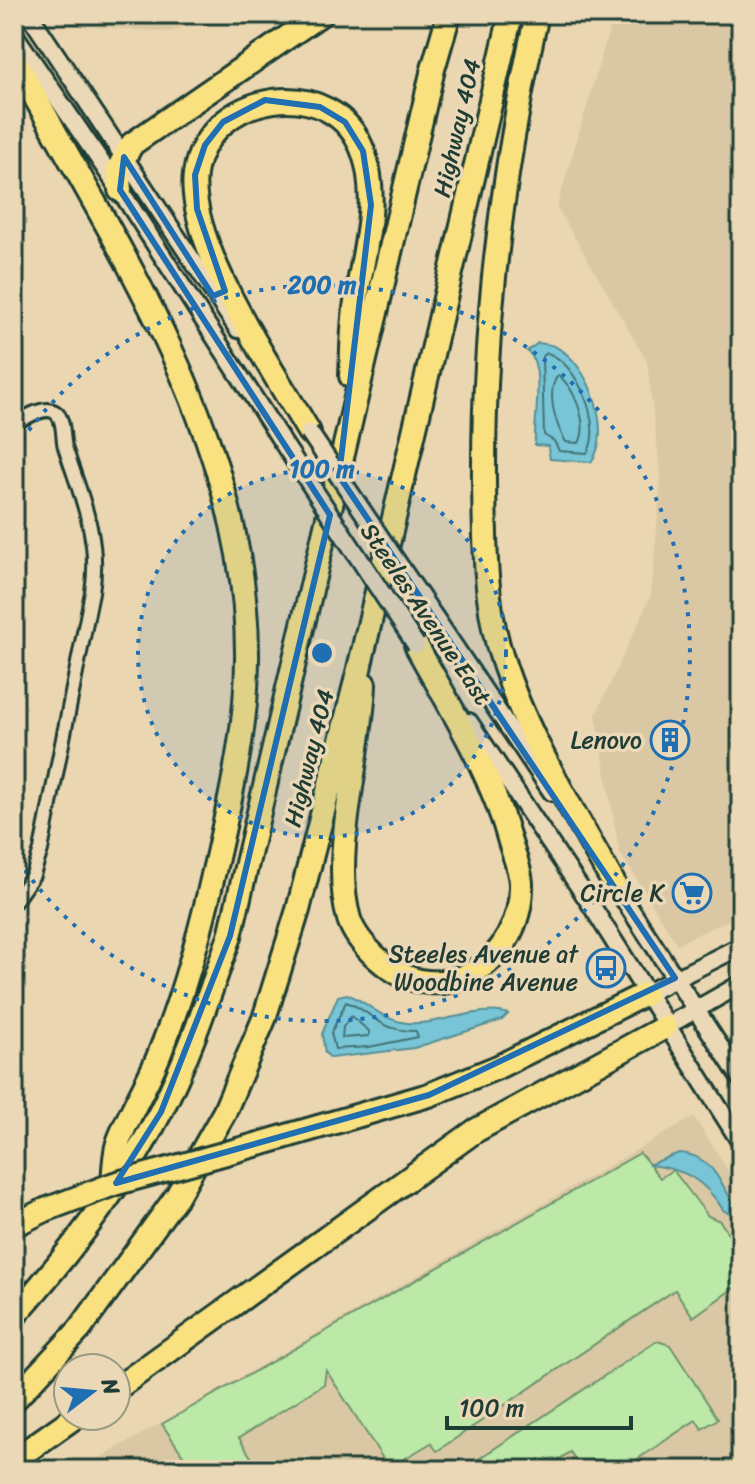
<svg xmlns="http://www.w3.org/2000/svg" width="755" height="1484" font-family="Sriracha,sans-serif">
<rect width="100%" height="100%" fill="#ead6b1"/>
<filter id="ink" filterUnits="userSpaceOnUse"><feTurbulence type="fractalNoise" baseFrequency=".0125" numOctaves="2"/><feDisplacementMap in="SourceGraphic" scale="16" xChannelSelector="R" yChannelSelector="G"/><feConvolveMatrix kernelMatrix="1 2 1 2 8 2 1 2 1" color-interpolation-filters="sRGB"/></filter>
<g filter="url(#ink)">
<path fill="#d9c8a3" d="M54,14h158l-41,18 -103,-7z
M614,14h127v900l-64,30 -58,-93 -23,-137 55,-118 10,-118 -14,-117 -90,-154z
M694,1117l47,73v280h-662z"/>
<path fill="#bce9a7" stroke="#6e936e" stroke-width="2" d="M640,1153l20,25 13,-8 35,46 12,5 21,32v30l-48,34 -18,-27 -238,161 -6,-8 -42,25 -63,-98 -2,14 -85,54 20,32h-66l-31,-46z
M657,1341l13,4 48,74 -16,10 -6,-9 -75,50h-38l-13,-18 -26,18h-82z"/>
<path fill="#78c5d7" stroke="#548f96" stroke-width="2" d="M538,343c5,1 14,1 18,4 33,16 58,85 35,115l-41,-3 -2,-13 -13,-1c-2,-21 11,-81 -8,-94z
M347,994c23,9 35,27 61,29 29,3 76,-19 100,-9l-6,6 -88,28 -83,10 -6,-5 -3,-19 16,-38z
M679,1153c31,1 43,30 56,54l-1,7 -10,-3c-20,-31 -39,-43 -76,-46z"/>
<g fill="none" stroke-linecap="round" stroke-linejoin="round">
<path stroke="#437375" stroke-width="2" d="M547,353c30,8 57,74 40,100l-28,-2 -5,-10 -10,-6 -2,-78z
M558,375c17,13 31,49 21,68l-13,-1c-10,-16 -21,-50 -8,-67z
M346,1002c29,10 30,29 70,29l2,6 -49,10 -34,2 -4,-16z
M351,1016l18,15v5l-27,2 1,-11z"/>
<path stroke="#548f96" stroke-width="4" d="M734,1214l7,11"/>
<g stroke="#1f3d34" stroke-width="18">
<path id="street" d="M14,423c11,-4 29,-18 41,-11 10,7 7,25 10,35 16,50 36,91 27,145l-51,258 -8,25 -19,27"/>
</g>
<g stroke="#1f3d34" stroke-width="22">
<path id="secondary" d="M29,14l209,315
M14,34l106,156 161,250
M435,618l117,174
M469,722l119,178 153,243
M608,875l133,204
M645,994l96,-48
M665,1027l76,-43"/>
</g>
<g stroke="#1f3d34" stroke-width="28">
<path id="highway" d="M537,14c-34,153 -54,311 -53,468 1,53 0,111 14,163 24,85 73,161 116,239
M14,59c109,200 252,405 231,644 -6,64 -22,128 -36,190 -13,55 -29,110 -50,162 -12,30 -30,58 -41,88 -4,13 -4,29 -5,42
M120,190l-2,-21 14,-25 189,-130
M309,432c-35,-60 -123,-189 -114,-258 12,-84 141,-104 169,-20 17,50 -3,105 -9,155 -3,22 -3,45 -4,67
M364,684c-2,68 -34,172 -15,235 5,16 16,28 28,39 64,58 146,4 144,-75 -1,-14 -7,-28 -11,-41 -19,-71 -59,-133 -94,-197
M259,1144l170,-49 69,-28 147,-73
M14,1225l31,-15
M14,1316c55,-62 108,-130 146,-203 29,-56 49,-118 70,-177l203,-867 16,-55
M116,1389l359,-258 190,-104
M14,1400l66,-71 97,-133 47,-83 40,-94 34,-109 61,-241 152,-655
M14,1460l62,-44"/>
</g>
<use href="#street" stroke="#ebd8b6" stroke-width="12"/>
<use href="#secondary" stroke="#ebd8b6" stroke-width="16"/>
<use href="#highway" stroke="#fae180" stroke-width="22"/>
<g stroke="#1f3d34" stroke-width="22" stroke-linecap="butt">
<path id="secondary-bridge" d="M309,432l126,186
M281,440l135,205"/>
</g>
<g stroke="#1f3d34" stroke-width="28" stroke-linecap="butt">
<path id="highway-bridge" d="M45,1210l69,-26 145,-40"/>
</g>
<use href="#secondary-bridge" stroke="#ebd8b6" stroke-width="16"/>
<use href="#highway-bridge" stroke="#fae180" stroke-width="22"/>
</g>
</g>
<path fill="none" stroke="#1f6fb2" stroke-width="6" stroke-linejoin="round" d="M265,100l55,7 25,15 18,29 8,54 -32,271 336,502 -246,117 -313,88 45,-71 69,-176 100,-421 -210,-325 4,-33 89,139 12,-5 -28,-82 -2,-34 10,-30 18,-23z"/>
<circle cx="322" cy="653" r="184" fill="#1f6fb2" fill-opacity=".12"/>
<g fill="none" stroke="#1f6fb2" stroke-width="4" stroke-dasharray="4 8">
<circle cx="322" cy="653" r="184"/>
<path d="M15 450A368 368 0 1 1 15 856"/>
</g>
<defs>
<g id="building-ring" transform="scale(2)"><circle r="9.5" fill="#ebd8b6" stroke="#1f6fb2" stroke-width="1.5"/><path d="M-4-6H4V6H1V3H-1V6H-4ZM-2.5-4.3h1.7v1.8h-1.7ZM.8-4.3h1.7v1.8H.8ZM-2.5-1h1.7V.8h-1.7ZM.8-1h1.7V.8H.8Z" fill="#1f6fb2"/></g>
<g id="supermarket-ring" transform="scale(2)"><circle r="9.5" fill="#ebd8b6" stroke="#1f6fb2" stroke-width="1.5"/><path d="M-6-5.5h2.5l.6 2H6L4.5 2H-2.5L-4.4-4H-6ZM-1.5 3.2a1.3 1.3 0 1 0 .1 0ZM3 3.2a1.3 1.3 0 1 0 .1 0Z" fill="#1f6fb2"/></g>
<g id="bus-ring" transform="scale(2)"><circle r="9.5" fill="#ebd8b6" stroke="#1f6fb2" stroke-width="1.5"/><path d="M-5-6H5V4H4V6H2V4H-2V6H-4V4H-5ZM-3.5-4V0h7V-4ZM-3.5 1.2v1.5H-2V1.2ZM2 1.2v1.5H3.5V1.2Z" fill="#1f6fb2"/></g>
</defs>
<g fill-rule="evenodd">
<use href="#building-ring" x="670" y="740"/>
<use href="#supermarket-ring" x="692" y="893"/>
<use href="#bus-ring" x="606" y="968"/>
</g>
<g text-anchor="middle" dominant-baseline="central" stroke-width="7" stroke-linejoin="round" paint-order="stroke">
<g font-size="24" fill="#1f3d34" stroke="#ebd8b6">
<text transform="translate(457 128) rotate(-77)">Highway 404</text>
<text transform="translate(426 614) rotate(56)">Steeles Avenue East</text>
<text transform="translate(309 758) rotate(-76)">Highway 404</text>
</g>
<g font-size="24" fill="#1f3d34" stroke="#ebd8b6" text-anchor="end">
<text x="642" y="740">Lenovo</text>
<text x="664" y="893">Circle K</text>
<text x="578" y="954">Steeles Avenue at<tspan x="578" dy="28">Woodbine Avenue</tspan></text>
</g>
</g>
<circle cx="322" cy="653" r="12" fill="#1f6fb2" stroke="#ebd8b6" stroke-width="4"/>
<g font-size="24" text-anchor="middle" font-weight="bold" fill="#1f6fb2" stroke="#ebd8b6" stroke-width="7" stroke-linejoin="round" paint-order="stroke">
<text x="322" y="293">200 m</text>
<text x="322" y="477">100 m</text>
</g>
<rect width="755" height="1484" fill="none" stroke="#ebd8b6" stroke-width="48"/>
<rect x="24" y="24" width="707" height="1436" fill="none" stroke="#1f3d34" stroke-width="3" filter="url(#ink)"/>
<g transform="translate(92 1392) rotate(74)"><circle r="38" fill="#ebd8b6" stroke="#999a82" stroke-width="2"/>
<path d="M0-6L14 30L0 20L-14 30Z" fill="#1f6fb2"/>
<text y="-12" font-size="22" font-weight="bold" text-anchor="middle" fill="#1f3d34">N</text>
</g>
<path d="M447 1416v12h184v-12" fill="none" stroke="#1f3d34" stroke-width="4"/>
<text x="459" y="1416" font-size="24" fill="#1f3d34" stroke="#ebd8b6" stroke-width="6" paint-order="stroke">100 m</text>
</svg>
